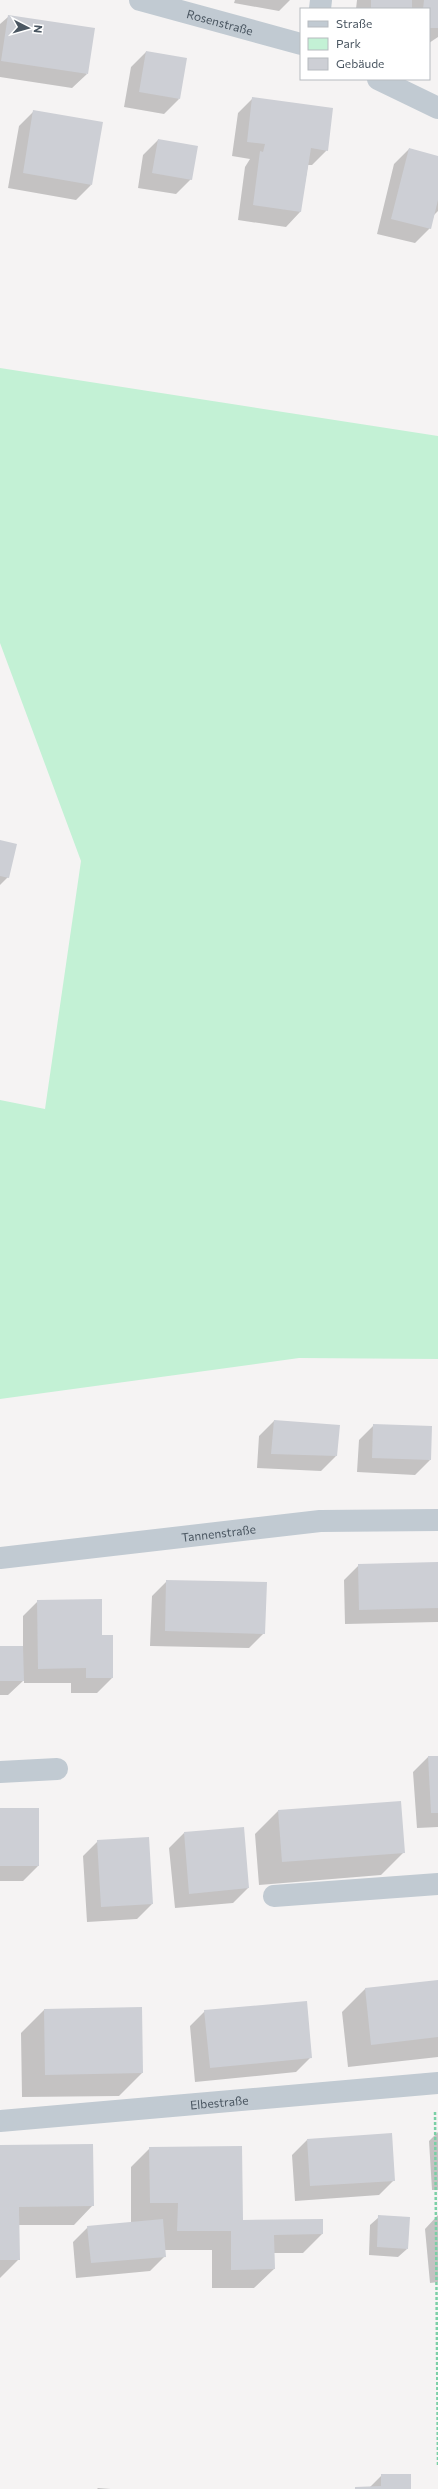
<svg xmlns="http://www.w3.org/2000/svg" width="438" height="2489" font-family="Commissioner,sans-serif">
<rect width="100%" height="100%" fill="#f5f3f3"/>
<path fill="#c3f1d5" d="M0,368l438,68v923l-139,-1 -299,41v-299l45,9 36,-248 -81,-218z"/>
<path fill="#0003" d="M235,0h55l-11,11 -45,-8z
M357,0h81v37l-9,6v-34h-73z
M8,17l79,57 -15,14 -72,-11v-53z
M146,52l33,47 -15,15 -40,-7 7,-40z
M253,98l74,52 -15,15h-4l-8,47 -14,15 -48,-7 7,-53 5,-8 -18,-3 6,-43z
M34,111l57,74 -15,15 -68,-12 11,-62z
M158,140l33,39 -15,15 -38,-6 5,-33z
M409,149l29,8v54l-4,4 -4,13 -15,15 -38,-9 17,-70z
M0,841l8,36 -8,8z
M274,1421l62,35 -15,15 -64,-3 2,-32z
M374,1425l56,35 -15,15 -58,-3 2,-32z
M438,1563v59l-93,2 -1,-44 15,-15z
M167,1581l97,52 -15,15 -99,-2 2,-50z
M38,1601l63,35 11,42 -15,15h-26v-10h-47v-3l-16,15h-8v-48h23v-31z
M428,1757h10v70l-21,1 -4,-56z
M0,1809l38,57 -15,15h-23z
M278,1811l126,41 -23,23 -122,10 -4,-51z
M184,1833l64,55 -15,15 -58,5 -6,-60z
M98,1841l54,63 -15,15 -50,3 -4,-66z
M438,1981v76l-90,10 -6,-55 23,-23z
M44,2010l98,63 -23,23 -97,1 -1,-64z
M205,2011l106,46 -15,15 -101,10 -5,-56z
M438,2132v58h-6l-3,-49z
M307,2140l87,40 -15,15 -84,6 -3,-46z
M0,2146l93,59 -19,20h-56l1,34 -19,19z
M150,2148l92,73 80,13 -19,19h-30l1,16 -20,19h-42v-38h-47v6l-15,15 -74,7 -3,-36 15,-15 43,-4v-56z
M438,2215v67l-8,1 -5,-54z
M379,2217l28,32 -9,8 -29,-2 1,-30z
M382,2475l28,14h-56l15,-1z
M98,2488l13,1h-14z"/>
<path fill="#cdcfd5" d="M371,0h41v9h-41z
M424,0h14v28h-9v-19h-6z
M8,15l87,13 -7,46 -87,-13z
M146,51l41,7 -7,41 -41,-7z
M252,97l81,11 -5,43 -17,-3 -10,64 -48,-7 7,-54 3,1 2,-8 -18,-2z
M33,110l70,12 -11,63 -69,-12z
M158,139l40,7 -6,34 -40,-7z
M409,148l29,8v44l-7,29 -40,-10z
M0,840l17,4 -8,34 -9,-2z
M274,1420l66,5 -3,31 -66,-2z
M373,1424l59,2 -1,34 -59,-2z
M438,1562v46l-79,2 -1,-46z
M166,1580l101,2 -2,52 -100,-3z
M102,1599v36h11v43h-27v-10l-48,1 -1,-69z
M0,1646h23l1,35h-24z
M428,1756h10v57h-7z
M401,1801l4,52 -123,9 -4,-52z
M0,1808h39v58h-39z
M244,1827l5,61 -60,6 -5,-62z
M149,1837l4,67 -52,3 -4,-67z
M438,1980v57l-67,8 -6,-57z
M307,2001l5,57 -102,10 -6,-58z
M142,2007l1,66 -98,2 -1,-66z
M392,2133l3,48 -85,5 -3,-47z
M93,2144l1,62 -75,1 1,53h-20v-115z
M242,2146l1,74 80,-1v15l-49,1 1,34 -44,1v-39h-54l1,-28h-28l-1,-56z
M378,2215l32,2 -2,32 -31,-2z
M163,2219l3,38 -75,6 -4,-37z
M381,2474h30v15h-56v-2l26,-1z"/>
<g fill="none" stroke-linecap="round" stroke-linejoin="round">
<path stroke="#7ad0a6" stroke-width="2.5" stroke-dasharray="3 2" stroke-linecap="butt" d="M435,2112l3,355"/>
<g stroke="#c1cad2" stroke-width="22">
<path id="s1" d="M140,0l161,44"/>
<path d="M320,9l1,-9"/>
<path d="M378,79l60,29"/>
<path id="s2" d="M0,1558l320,-37 118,-1"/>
<path d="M0,1772l57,-3"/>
<path d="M274,1896l164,-12"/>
<path id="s3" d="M0,2121l438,-38"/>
</g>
</g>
<g text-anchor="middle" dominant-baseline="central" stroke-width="3" stroke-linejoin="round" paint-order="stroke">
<g font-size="12" fill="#4a5661" stroke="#fff">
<text stroke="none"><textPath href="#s1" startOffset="83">Rosenstraße</textPath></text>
<text stroke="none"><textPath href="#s2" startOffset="220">Tannenstraße</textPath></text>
<text stroke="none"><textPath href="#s3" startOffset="220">Elbestraße</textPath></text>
</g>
</g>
<rect x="300" y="8" width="130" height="72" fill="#ffffff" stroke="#b7bbc0"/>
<rect x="308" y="21" width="20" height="6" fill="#c1cad2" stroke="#b7bbc0"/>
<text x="336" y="28" font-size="12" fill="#4a5661">Straße</text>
<rect x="308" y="38" width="20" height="12" fill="#c3f1d5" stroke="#b7bbc0"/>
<text x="336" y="48" font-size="12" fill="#4a5661">Park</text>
<rect x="308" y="58" width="20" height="12" fill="#cdcfd5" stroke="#b7bbc0"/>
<text x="336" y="68" font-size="12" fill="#4a5661">Gebäude</text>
<g transform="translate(28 28) rotate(96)" stroke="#ffffff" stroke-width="3" paint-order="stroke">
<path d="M0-3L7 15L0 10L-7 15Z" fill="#4a5661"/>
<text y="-6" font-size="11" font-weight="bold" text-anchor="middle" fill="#4a5661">N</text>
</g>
</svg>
